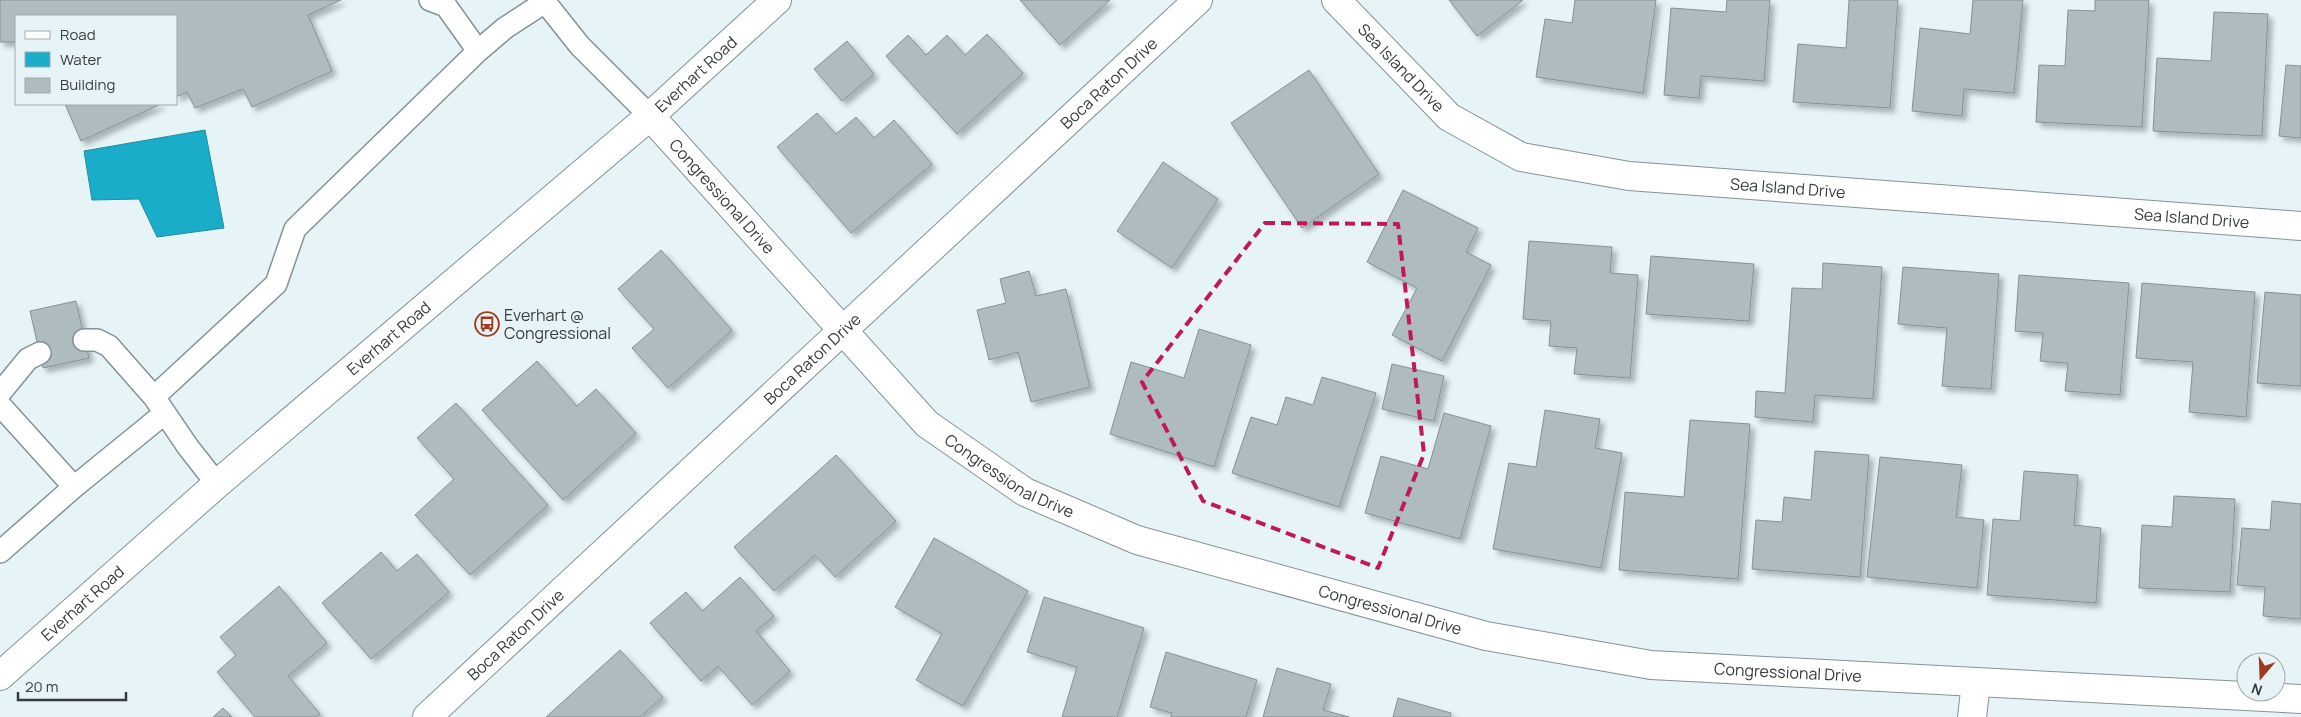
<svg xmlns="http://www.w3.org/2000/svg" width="2301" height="717" font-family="Manrope,sans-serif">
<defs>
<filter id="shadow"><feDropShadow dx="4.5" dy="4.5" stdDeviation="2.5" flood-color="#0004"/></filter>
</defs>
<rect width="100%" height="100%" fill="#e6f4f7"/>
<path fill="#1aadca" stroke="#228ba0" d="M205,130l19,98 -67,9 -18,-38 -47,1 -8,-49z"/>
<path fill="#aebbbf" stroke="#849195" filter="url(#shadow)" d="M0,0h341l-33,15 24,56 -80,36 -9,-18 -48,19 -8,-16 -11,5v-81h-160v26h-16z
M1020,0h90l-50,45z
M1449,0h74l-46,36z
M1575,0h81l-13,93 -107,-16 9,-58 27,4z
M1727,0h43l-6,81 -63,-5 -2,22 -35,-3 7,-87 55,4z
M1849,0h49l-8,108 -97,-6 5,-58 48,4z
M1973,0h50l-9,93 -50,-4 -2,27 -50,-5 8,-83 50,6z
M2095,0h54l-7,127 -106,-5 3,-57 26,1 3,-56 27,1z
M2214,12l54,2 -6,122 -109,-5 4,-73 54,3z
M987,34l36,39 -66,61 -71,-78 22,-21 18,20 21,-20 18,20z
M847,41l27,33 -32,27 -28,-32z
M2286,65l15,1v72l-22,-2z
M1309,70l70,104 -77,54 -71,-105z
M65,104h96l-80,37z
M817,113l19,21 20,-17 18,21 20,-18 38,44 -81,69 -74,-86z
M1163,162l55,37 -46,69 -55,-37z
M1403,190l75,38 -12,24 25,13 -49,96 -50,-26 25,-47 -50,-26z
M1529,241l83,6 -2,26 28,2 -8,103 -56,-4 3,-26 -28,-2 2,-25 -28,-2z
M661,250l71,80 -64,58 -36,-40 22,-19 -36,-40z
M1651,256l103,8 -5,57 -103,-7z
M1823,263l59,4 -9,132 -58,-4 -2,27 -58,-5 1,-26 29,2 7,-105 30,1z
M1903,267l96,7 -8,115 -49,-3 5,-58 -49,-4z
M1029,271l7,25 30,-7 24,98 -59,15 -13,-50 -29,8 -12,-50 29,-7 -6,-24z
M2019,275l110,8 -9,112 -55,-4 3,-28 -28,-2 3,-28 -28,-2z
M2142,283l113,9 -9,125 -57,-5 4,-50 -57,-4z
M2265,292l36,3v91l-44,-3z
M76,301l13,57 -46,10 -13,-57z
M1199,329l52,16 -37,122 -104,-33 21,-72 53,16z
M537,361l40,45 19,-17 40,44 -73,67 -81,-90z
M1392,364l52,12 -10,45 -52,-12z
M1322,377l54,16 -37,114 -107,-34 19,-56 26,8 9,-28 27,8z
M456,403l92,102 -78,70 -55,-60 39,-36 -37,-41z
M1545,410l55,9 -5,29 27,5 -21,115 -108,-19 16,-86 27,4z
M1444,413l47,13 -31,113 -95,-26 16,-57 47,13z
M1690,420l60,4 -12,155 -119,-9 6,-78 59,5z
M1815,451l54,4 -9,122 -108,-8 4,-49 26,2 2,-25 27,3z
M836,455l60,66 -61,56 -20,-22 -41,36 -40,-44z
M1880,457l82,8 -6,52 28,3 -7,68 -110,-11z
M2024,471l54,4 -4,50 27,3 -5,75 -109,-8 6,-76 27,2z
M2174,496l61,3 -5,93 -91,-4 3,-63 30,2z
M2272,501l29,3v115l-38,-3 2,-29 -28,-2 5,-57 28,2z
M934,538l94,53 -65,115 -47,-26 26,-46 -47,-27z
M381,552l16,19 20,-17 32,38 -78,67 -49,-56z
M740,577l34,39 -18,15 34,40 -38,34 -34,-39 -17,15 -51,-58 36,-31 16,19z
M279,586l48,57 -39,33 32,38 -4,3h-61l-38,-45 19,-17 -16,-18z
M1044,597l100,31 -27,89h-55l15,-50 -50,-15z
M620,650l43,47 -23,20h-94z
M1166,652l91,28 -11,37h-75l1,-4 -22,-6z
M1277,668l54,16 -8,26 26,7h-86z
M1398,698l53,15 -1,4h-57z
M223,708l9,9h-19z"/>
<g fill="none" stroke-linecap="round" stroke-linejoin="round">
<g stroke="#859295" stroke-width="24">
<path id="service" d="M430,0l16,6 32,45
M84,340h13l12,6 45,51
M0,393l28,-34 12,-6
M0,405l74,82
M217,484l-29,-37 -34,-50 122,-113 19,-55 183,-178 27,-23 40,-26 35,44 70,70
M0,552l74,-65 91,-74"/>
</g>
<g stroke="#859295" stroke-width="30">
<g id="minor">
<path id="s1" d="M1336,0l113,117 72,40 108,19 672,50"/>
<path id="s2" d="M427,717l771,-717"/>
<path d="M1972,717l4,-34"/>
</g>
</g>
<g stroke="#859295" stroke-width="30">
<g id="tertiary">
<path id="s3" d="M650,116l277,308 98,68 112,48 349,96 165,29 650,34"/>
</g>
</g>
<g stroke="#859295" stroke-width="30">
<g id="secondary">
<path id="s4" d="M0,676l217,-192 433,-368 127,-116"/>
</g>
</g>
<use href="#service" stroke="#fff" stroke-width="21"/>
<use href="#minor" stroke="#fff" stroke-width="28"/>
<use href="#tertiary" stroke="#fff" stroke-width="28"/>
<use href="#secondary" stroke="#fff" stroke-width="28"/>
</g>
<path fill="none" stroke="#c2185b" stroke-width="4" stroke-dasharray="10 6" stroke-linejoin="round" d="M1265,223l133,1 26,230 -46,114 -175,-67 -61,-119z"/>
<defs>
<g id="bus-ring" transform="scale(1.25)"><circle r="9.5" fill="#e6f4f7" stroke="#a1391d" stroke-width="1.5"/><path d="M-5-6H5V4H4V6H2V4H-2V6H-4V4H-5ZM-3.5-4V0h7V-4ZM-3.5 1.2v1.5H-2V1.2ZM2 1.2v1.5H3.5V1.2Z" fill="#a1391d"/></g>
</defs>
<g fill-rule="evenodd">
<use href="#bus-ring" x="487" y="324"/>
</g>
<g text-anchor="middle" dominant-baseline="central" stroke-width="4.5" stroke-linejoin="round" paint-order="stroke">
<g font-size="16" fill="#363c3d" stroke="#e6f4f7">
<text stroke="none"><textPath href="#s1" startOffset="94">Sea Island Drive</textPath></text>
<text stroke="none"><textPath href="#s4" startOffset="920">Everhart Road</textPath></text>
<text stroke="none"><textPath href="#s2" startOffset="931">Boca Raton Drive</textPath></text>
<text stroke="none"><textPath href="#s1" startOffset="514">Sea Island Drive</textPath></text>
<text stroke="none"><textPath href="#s3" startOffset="108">Congressional Drive</textPath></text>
<text stroke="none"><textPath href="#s1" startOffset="919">Sea Island Drive</textPath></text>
<text stroke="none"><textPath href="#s4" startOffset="515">Everhart Road</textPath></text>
<text stroke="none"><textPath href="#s2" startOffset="526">Boca Raton Drive</textPath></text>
<text stroke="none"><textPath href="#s3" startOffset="512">Congressional Drive</textPath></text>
<text stroke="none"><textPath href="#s4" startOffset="110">Everhart Road</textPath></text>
<text stroke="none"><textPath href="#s3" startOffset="918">Congressional Drive</textPath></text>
<text stroke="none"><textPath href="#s2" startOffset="121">Boca Raton Drive</textPath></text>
<text stroke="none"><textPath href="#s3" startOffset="1322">Congressional Drive</textPath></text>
</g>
<g font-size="16" fill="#363c3d" stroke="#e6f4f7" text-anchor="start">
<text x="504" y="315">Everhart @<tspan x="504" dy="18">Congressional</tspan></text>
</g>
</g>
<rect x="15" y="15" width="162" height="90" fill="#e6f4f7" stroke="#a0aaad"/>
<rect x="25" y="31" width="25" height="8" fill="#ffffff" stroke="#a0aaad"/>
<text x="60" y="40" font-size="15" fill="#363c3d">Road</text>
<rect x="25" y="52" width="25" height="15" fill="#1aadca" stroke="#a0aaad"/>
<text x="60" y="65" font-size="15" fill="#363c3d">Water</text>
<rect x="25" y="78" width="25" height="15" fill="#aebbbf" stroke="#a0aaad"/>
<text x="60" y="90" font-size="15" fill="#363c3d">Building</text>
<g transform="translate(2261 677) rotate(199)"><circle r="24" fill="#e6f4f7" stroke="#a0aaad"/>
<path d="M0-4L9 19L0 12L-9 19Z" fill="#a1391d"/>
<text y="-8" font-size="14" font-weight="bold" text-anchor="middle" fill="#363c3d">N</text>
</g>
<path d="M18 692v8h108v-8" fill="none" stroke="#363c3d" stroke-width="2.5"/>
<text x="25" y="692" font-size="15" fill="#363c3d" stroke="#e6f4f7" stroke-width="4" paint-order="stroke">20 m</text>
</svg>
